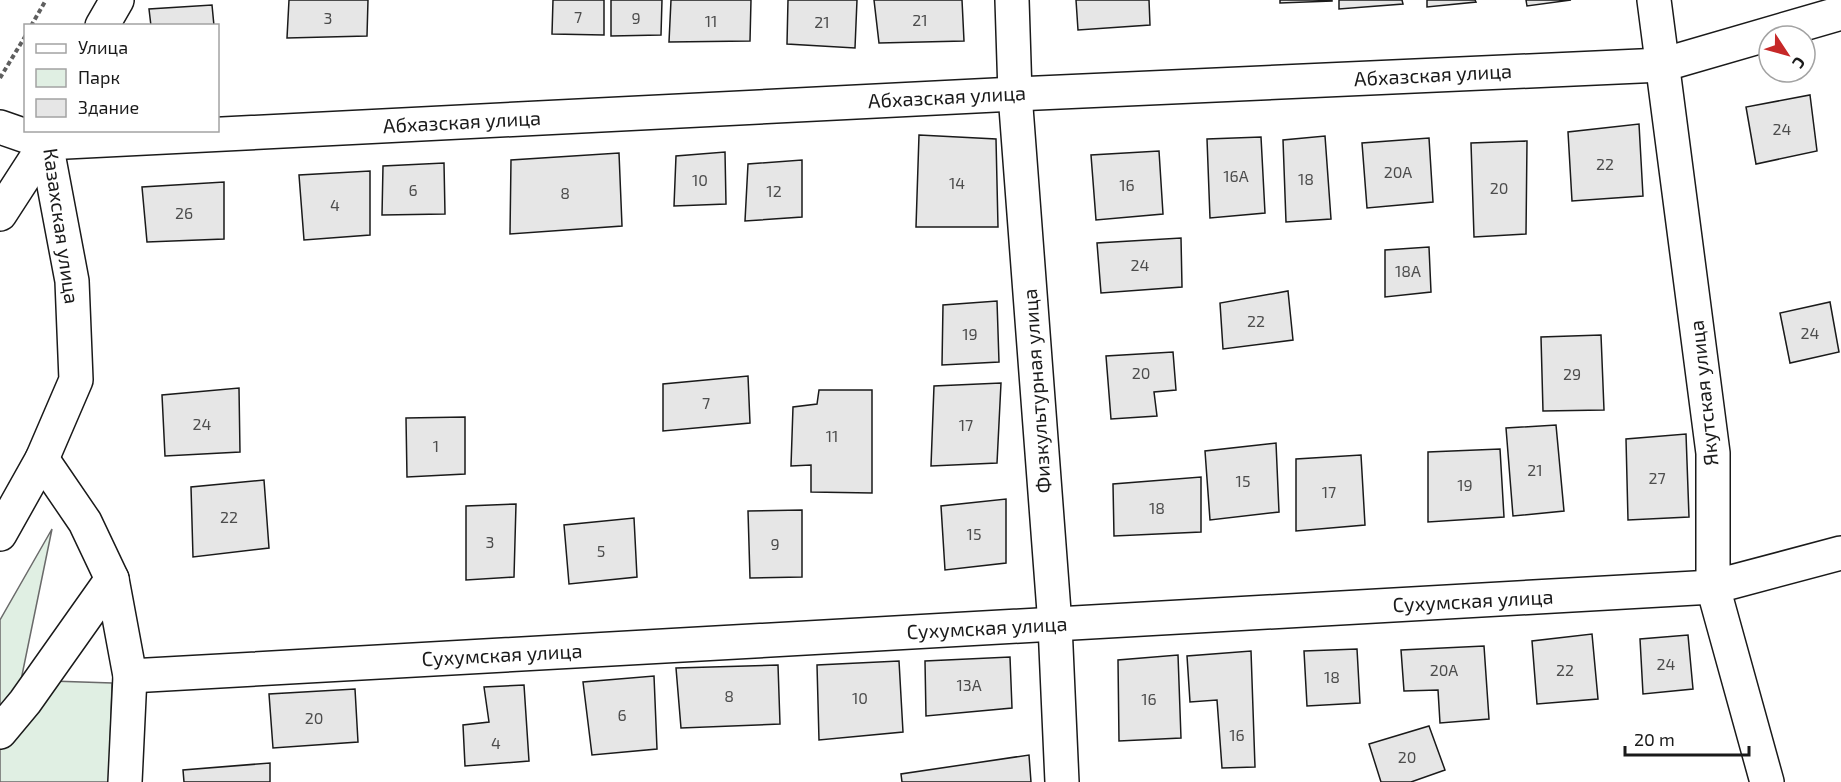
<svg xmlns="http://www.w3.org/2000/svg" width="1841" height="782" viewBox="0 0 1841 782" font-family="'Exo 2',sans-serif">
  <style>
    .green { fill: #e0efe3; stroke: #6a6a6a; stroke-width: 1.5 }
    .building { fill: #e6e6e6; stroke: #1a1a1a; stroke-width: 1.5 }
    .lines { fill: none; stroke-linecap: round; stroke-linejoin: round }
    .minor-casing { stroke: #1a1a1a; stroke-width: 36 }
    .major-casing { stroke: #1a1a1a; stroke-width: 36 }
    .path { stroke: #5f5f5f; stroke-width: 4; stroke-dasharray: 4.5 3; stroke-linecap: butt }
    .minor { stroke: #fff; stroke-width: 33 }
    .major { stroke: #fff; stroke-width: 33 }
    .labels { text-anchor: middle; stroke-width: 4.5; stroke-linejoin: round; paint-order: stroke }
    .number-label { font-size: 16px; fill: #4d4d4d }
    .street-label { font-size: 20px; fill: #1a1a1a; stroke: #fff }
  </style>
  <rect width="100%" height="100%" fill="#fff"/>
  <polygon class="green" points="52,529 21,680 112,683 109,782 0,782 0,620"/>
  <g class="building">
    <polygon points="289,0 368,0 367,36 287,38"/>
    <polygon points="553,0 604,0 604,35 552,34"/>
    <polygon points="611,0 662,0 661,35 611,36"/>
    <polygon points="671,0 751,0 750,41 669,42"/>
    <polygon points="788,0 857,0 855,48 787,44"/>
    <polygon points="874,0 962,0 964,41 879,43"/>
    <polygon points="1076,0 1149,0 1150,25 1078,30"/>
    <polygon points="1280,0 1332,0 1332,1 1280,3"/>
    <polygon points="1339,0 1402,0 1403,4 1339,9"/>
    <polygon points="1427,0 1475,0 1476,2 1427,7"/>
    <polygon points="1526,0 1571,0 1527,6"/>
    <polygon points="212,5 214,26 151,26 149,9"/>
    <polygon points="1810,95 1817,151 1756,164 1746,107"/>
    <polygon points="1639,124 1643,196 1572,201 1568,132"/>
    <polygon points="919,135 996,139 998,227 916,227"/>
    <polygon points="1325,136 1331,219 1286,222 1283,140"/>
    <polygon points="1261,137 1265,213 1210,218 1207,139"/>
    <polygon points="1429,138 1433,202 1367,208 1362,143"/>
    <polygon points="1527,141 1526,234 1474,237 1471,143"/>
    <polygon points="1159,151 1163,214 1096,220 1091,155"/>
    <polygon points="725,152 726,204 674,206 676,156"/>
    <polygon points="619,153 622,226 510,234 511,160"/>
    <polygon points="802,160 802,217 745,221 748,164"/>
    <polygon points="444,163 445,214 382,215 383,166"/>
    <polygon points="370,171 370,235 304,240 299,175"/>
    <polygon points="224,182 224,239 147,242 142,187"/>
    <polygon points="1181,238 1182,287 1101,293 1097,243"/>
    <polygon points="1429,247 1431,292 1385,297 1385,250"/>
    <polygon points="1288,291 1293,340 1223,349 1220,303"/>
    <polygon points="997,301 999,362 942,365 943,305"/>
    <polygon points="1830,302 1839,352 1790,363 1780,313"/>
    <polygon points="1601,335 1604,410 1543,411 1541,337"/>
    <polygon points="1173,352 1176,390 1154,392 1157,416 1111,419 1106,356"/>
    <polygon points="748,376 750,423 663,431 663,384"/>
    <polygon points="1001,383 997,463 931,466 934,386"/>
    <polygon points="239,388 240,452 165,456 162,395"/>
    <polygon points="819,390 872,390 872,493 811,492 811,465 791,466 793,407 817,404"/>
    <polygon points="465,417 465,474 407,477 406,418"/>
    <polygon points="1556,425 1564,511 1513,516 1506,428"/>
    <polygon points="1686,434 1689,517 1628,520 1626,439"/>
    <polygon points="1276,443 1279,512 1210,520 1205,451"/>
    <polygon points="1500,449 1504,517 1428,522 1428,452"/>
    <polygon points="1361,455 1365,525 1296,531 1296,459"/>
    <polygon points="1201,477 1201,532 1114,536 1113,484"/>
    <polygon points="264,480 269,548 193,557 191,487"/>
    <polygon points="1006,499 1006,563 945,570 941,506"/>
    <polygon points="516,504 514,577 466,580 466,506"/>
    <polygon points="802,510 802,577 750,578 748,511"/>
    <polygon points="634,518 637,577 569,584 564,525"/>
    <polygon points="1592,634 1598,699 1537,704 1532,641"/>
    <polygon points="1688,635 1693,689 1643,694 1640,639"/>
    <polygon points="1484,646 1489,719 1440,723 1438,690 1404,691 1401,650"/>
    <polygon points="1357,649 1360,703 1307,706 1304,651"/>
    <polygon points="1251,651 1255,767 1222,768 1217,700 1190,702 1187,656"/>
    <polygon points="1178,655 1181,738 1119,741 1118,660"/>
    <polygon points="1010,657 1012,708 926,716 925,661"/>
    <polygon points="899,661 903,732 819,740 817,665"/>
    <polygon points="778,665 780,724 681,728 676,668"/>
    <polygon points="654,676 657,749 592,755 583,682"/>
    <polygon points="524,685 529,761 465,766 463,725 489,722 484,687"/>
    <polygon points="355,689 358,742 273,748 269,694"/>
    <polygon points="1429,726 1445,770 1411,782 1381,782 1369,744"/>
    <polygon points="1029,755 1031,782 902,782 901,774"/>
    <polygon points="270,763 270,782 184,782 183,770"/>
  </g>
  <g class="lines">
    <g class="minor-casing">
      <g id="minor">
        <polyline points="1012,0 1015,94 1055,625 1062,782"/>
        <polyline points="1654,0 1713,453 1713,587 1767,782"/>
        <polyline points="0,127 46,143 1015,94 1662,65 1841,13"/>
        <polyline points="0,214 46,143"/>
        <polyline points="42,459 85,522 112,579 130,676 125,782"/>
        <polyline points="130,676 1713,587 1841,553"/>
        <polyline points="0,732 25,702 112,579"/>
      </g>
    </g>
    <g class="major-casing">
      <g id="major">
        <polyline points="102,26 117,0"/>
        <polyline points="0,534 42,459 76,380 72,281 46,143 52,130"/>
      </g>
    </g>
    <g class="path">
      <polyline points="31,26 46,0"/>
      <polyline points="0,78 26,35"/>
    </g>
    <use href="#minor" class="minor"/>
    <use href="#major" class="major"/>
  </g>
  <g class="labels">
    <g class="number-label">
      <text x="578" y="23">7</text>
      <text x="328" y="24">3</text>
      <text x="636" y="24">9</text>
      <text x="920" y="26">21</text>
      <text x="711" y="27">11</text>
      <text x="822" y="28">21</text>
      <text x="1782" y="135">24</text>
      <text x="1605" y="170">22</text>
      <text x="1398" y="178">20А</text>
      <text x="1236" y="182">16А</text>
      <text x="1306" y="185">18</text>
      <text x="700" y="186">10</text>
      <text x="957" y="189">14</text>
      <text x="1127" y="191">16</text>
      <text x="1499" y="194">20</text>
      <text x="413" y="196">6</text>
      <text x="774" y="197">12</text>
      <text x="565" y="199">8</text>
      <text x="335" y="211">4</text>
      <text x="184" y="219">26</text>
      <text x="1140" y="271">24</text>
      <text x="1408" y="277">18А</text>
      <text x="1256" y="327">22</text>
      <text x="1810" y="339">24</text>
      <text x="970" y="340">19</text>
      <text x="1141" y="379">20</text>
      <text x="1572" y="380">29</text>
      <text x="706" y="409">7</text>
      <text x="202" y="430">24</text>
      <text x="966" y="431">17</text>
      <text x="832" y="442">11</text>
      <text x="436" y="452">1</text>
      <text x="1535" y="476">21</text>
      <text x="1657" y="484">27</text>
      <text x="1243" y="487">15</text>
      <text x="1465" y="491">19</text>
      <text x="1329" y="498">17</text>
      <text x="1157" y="514">18</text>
      <text x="229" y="523">22</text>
      <text x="974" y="540">15</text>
      <text x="490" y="548">3</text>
      <text x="775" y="550">9</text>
      <text x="601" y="557">5</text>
      <text x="1666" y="670">24</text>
      <text x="1444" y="676">20А</text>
      <text x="1565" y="676">22</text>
      <text x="1332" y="683">18</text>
      <text x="969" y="691">13А</text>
      <text x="729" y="702">8</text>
      <text x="860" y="704">10</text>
      <text x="1149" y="705">16</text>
      <text x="622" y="721">6</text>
      <text x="314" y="724">20</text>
      <text x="1237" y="741">16</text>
      <text x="496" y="749">4</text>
      <text x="1407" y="763">20</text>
    </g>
    <g class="street-label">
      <text transform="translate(1433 75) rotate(-3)" y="7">Абхазская улица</text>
      <text transform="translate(947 97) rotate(-3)" y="7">Абхазская улица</text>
      <text transform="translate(462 122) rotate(-3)" y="7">Абхазская улица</text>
      <text transform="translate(61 226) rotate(82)" y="7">Казахская улица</text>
      <text transform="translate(1037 391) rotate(-94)" y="7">Физкультурная улица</text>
      <text transform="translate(1704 393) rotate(-96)" y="7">Якутская улица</text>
      <text transform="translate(1473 601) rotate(-3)" y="7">Сухумская улица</text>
      <text transform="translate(987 628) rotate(-3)" y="7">Сухумская улица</text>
      <text transform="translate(502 655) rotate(-3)" y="7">Сухумская улица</text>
    </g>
  </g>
  <rect x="24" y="24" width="195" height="108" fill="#ffffff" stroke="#a3a3a3" stroke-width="1.5"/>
  <rect x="36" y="44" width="30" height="9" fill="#ffffff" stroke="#a3a3a3" stroke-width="1.5"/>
  <text x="78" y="54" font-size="18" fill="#1a1a1a">Улица</text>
  <rect x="36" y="69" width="30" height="18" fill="#e0efe3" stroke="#a3a3a3" stroke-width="1.5"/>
  <text x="78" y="84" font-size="18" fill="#1a1a1a">Парк</text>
  <rect x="36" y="99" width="30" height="18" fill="#e6e6e6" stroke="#a3a3a3" stroke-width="1.5"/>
  <text x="78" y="114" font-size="18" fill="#1a1a1a">Здание</text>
  <g transform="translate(1787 54) rotate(126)"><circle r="28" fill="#ffffff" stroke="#a3a3a3" stroke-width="1.5"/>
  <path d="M0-4.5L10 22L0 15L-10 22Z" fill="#c62828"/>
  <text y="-9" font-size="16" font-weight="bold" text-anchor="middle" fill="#1a1a1a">С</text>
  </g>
  <path d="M1625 746v9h124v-9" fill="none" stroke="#1a1a1a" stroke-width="3"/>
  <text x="1634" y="746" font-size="18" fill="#1a1a1a" stroke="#ffffff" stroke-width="4.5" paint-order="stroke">20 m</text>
</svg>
